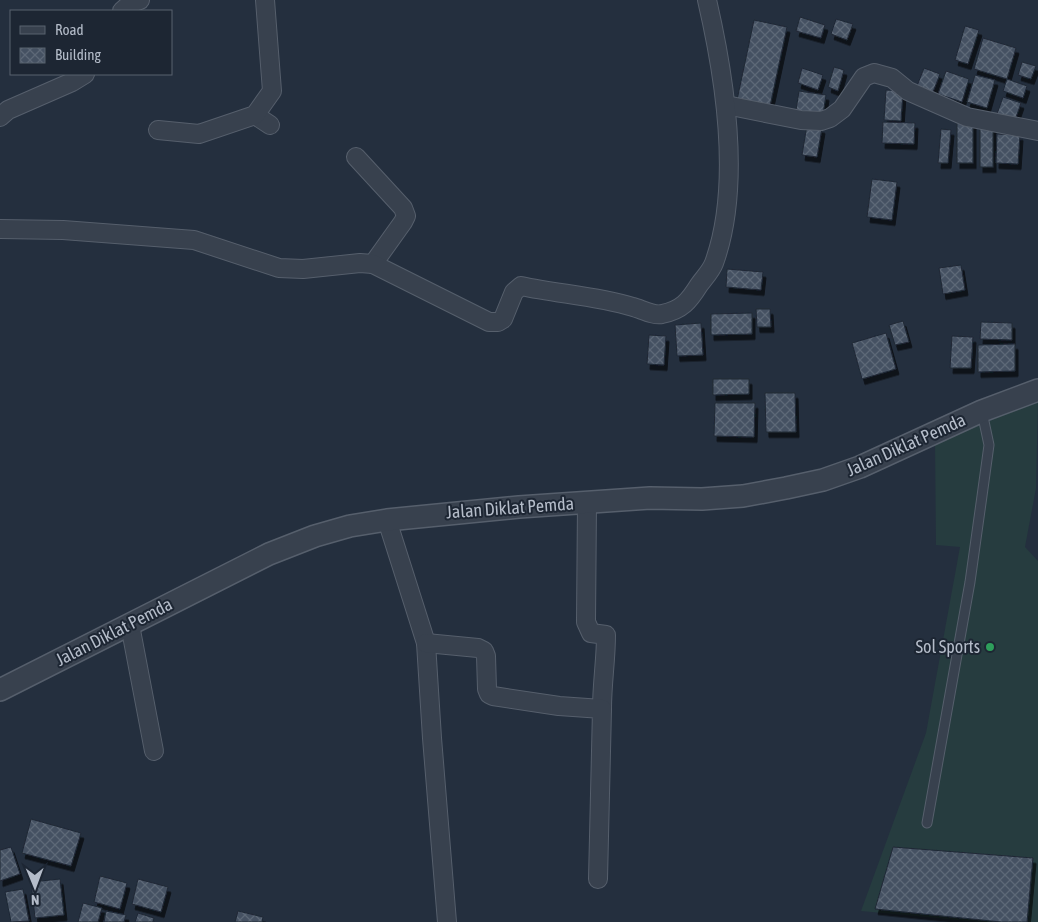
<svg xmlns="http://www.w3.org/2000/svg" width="1038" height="922" viewBox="0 0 1038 922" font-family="'Asap Condensed',sans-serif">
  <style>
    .pitch { fill: #263c3f }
    .building { fill: url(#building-cross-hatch); stroke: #1f2835; filter: url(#shadow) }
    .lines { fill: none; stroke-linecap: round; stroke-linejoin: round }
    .service-casing { stroke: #565f6c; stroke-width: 11 }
    .minor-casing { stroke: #565f6c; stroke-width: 20 }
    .tertiary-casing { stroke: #565f6c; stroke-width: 24 }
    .service { stroke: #38414e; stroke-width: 9 }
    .minor { stroke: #38414e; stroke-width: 18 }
    .tertiary { stroke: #38414e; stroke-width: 21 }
    .leisure-dot { fill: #2e9e5b; stroke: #1d2633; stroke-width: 2 }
    .labels { text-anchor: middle; stroke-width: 4; stroke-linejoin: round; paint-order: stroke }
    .street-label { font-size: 18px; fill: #b4bcc9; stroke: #1d2633 }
    .poi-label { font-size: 18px; fill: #b4bcc9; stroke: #1d2633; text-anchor: end }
  </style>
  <defs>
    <pattern id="building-cross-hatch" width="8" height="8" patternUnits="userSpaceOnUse" patternTransform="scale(1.25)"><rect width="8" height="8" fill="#455162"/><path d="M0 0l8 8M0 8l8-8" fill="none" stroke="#5d6877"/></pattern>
    <filter id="shadow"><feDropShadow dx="3" dy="5.5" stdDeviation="0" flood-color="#0009"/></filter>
  </defs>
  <rect width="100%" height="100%" fill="#242f3e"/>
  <polygon class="pitch" points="1038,400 1036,488 1025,547 1038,561 1038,922 979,922 861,911 926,733 960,547 936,545 935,440 977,426"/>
  <g class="building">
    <polygon points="800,17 825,25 821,38 796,31"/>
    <polygon points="836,19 853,24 847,40 831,34"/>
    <polygon points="754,20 787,27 770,106 737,100"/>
    <polygon points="965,26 979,30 968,64 955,60"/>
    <polygon points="983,38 1016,48 1007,79 974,69"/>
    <polygon points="1022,62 1036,66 1031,79 1018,75"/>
    <polygon points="834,67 844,70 838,91 828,87"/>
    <polygon points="802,68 823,75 818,90 798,83"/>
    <polygon points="924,68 940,74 931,97 915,91"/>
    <polygon points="946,71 969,79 962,102 938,94"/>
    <polygon points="975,75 995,80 987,108 967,102"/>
    <polygon points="1007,79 1027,86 1023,98 1003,91"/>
    <polygon points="886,90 903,91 901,121 884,120"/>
    <polygon points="799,91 826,95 823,114 796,110"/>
    <polygon points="1003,97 1021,103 1015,120 997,114"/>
    <polygon points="883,122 915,123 914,144 882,143"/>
    <rect x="957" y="123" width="16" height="40"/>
    <polygon points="807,125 822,128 817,157 802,155"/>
    <rect x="980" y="127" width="13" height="40"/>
    <polygon points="941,129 951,130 948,163 938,163"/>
    <polygon points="997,134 1020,135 1018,164 996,163"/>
    <polygon points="872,179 897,182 892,220 867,217"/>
    <polygon points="961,265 965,290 943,294 939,268"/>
    <polygon points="727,269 763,272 761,290 726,287"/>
    <polygon points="756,309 770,309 771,327 757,327"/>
    <polygon points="752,313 752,334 711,335 711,314"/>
    <polygon points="903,321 909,342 895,345 889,325"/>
    <polygon points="981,322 1012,323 1012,340 980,339"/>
    <polygon points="701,323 703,355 677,356 675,325"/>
    <polygon points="886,333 896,369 862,379 852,343"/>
    <polygon points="649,335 666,336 664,365 647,364"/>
    <polygon points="952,336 973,337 971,368 950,368"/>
    <polygon points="1015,344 1015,371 978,372 978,345"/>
    <polygon points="713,379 749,379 749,394 713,395"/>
    <polygon points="765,393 795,393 796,432 766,432"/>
    <polygon points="715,403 755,403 754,437 714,436"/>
    <polygon points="31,819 81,833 71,866 22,853"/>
    <polygon points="11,847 20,874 0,881 0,850"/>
    <polygon points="893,847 1033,858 1027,922 1001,922 875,909"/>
    <polygon points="100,876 127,883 120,909 94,902"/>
    <polygon points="60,879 64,915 35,918 31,882"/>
    <polygon points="138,879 168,887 161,912 132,904"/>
    <polygon points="23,889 29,921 11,922 5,892"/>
    <polygon points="83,903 102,908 98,922 78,922"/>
    <polygon points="106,911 126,915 124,922 104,922"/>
    <polygon points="238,911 263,917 262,922 235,922"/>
    <polygon points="138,913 154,918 153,922 135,922"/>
  </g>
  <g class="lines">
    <g class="service-casing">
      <polyline id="service" points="927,823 970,582 982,496 989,445 982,412"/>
    </g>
    <g class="minor-casing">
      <g id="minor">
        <polyline points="122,11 131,3 140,0"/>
        <polyline points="726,105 801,120 821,121 830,118 842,109 864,77 874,73 892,78 908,91 967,117 1038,131"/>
        <polyline points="255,115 270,125"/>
        <polyline points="0,117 8,110 72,82 85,74"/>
        <polyline points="158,130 199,134 255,115 272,91 265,0"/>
        <polyline points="356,157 403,208 406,216 403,222 373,264"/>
        <path d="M 0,229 L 63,230 L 194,240 L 279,268 L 303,269 L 360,263 L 373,264 L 489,322 L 498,322 L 503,319 L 514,292 L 521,286 C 558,294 597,296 633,307 C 641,309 654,316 662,314 C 682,310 689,301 699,285 C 704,278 711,271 714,263 C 742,186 725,78 707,0"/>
        <path d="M 587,503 L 586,622 L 591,633 L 606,635 C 606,660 602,683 602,709"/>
        <polyline points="387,520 426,643 432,738 447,922"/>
        <polyline points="130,625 154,751"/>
        <polyline points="426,643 478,648 484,651 486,656 487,689 489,694 493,696 559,706 602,709 598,879"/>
      </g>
    </g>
    <g class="tertiary-casing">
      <polyline id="tertiary" points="0,690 269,554 315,536 350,526 387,520 519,507 650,498 702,499 743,496 786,488 823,480 860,467 982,411 1038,390"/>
    </g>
    <use href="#service" class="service"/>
    <use href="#minor" class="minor"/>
    <use href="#tertiary" class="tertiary"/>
  </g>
  <circle class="leisure-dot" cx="990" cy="647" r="5"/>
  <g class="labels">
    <g class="street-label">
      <text transform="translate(906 445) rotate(-24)" y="6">Jalan Diklat Pemda</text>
      <text transform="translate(510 508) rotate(-4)" y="6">Jalan Diklat Pemda</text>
      <text transform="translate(114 632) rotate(-27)" y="6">Jalan Diklat Pemda</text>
    </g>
    <g class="poi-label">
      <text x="980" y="653">Sol Sports</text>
    </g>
  </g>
  <rect x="10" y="10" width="162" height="65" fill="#1d2633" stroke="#59626f"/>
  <rect x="20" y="26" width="25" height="8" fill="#38414e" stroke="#59626f"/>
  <text x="55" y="35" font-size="15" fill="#b4bcc9">Road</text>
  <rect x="20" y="48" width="25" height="15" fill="url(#building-cross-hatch)" stroke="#59626f"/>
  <text x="55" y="60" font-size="15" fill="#b4bcc9">Building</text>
  <g transform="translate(35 887) rotate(179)" stroke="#1d2633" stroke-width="4" paint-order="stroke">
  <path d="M0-4L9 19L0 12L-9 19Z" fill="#b4bcc9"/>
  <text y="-8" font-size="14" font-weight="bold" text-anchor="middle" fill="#b4bcc9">N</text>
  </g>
</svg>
